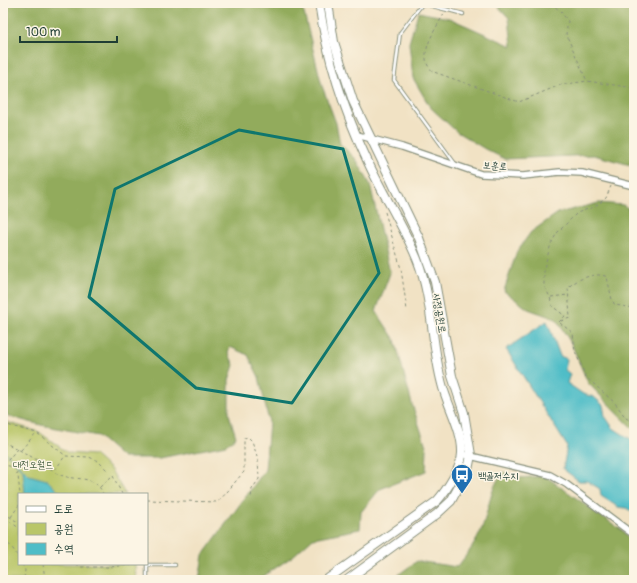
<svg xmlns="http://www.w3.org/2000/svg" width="637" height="583" viewBox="0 0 637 583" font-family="Pangolin,'Poor Story',sans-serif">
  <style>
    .green { fill: #b9c668; stroke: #6c824e }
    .forest { fill: #92ab5c; stroke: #587448 }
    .water { fill: #4fbdc7; stroke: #377d7e }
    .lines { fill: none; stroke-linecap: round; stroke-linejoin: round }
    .service-casing { stroke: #88907c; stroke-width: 4.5 }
    .minor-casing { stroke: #88907c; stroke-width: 8 }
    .secondary-casing { stroke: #88907c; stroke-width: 10 }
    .path { stroke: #88907c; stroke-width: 1; stroke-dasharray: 3 3; stroke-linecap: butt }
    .service { stroke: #fff; stroke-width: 2.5 }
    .minor { stroke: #fff; stroke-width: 5.5 }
    .secondary { stroke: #fff; stroke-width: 8 }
    .marked { fill: none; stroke: #0f766e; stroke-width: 3; stroke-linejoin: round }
    .labels { text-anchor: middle; stroke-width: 3; stroke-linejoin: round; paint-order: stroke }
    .street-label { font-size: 10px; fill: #1f3d34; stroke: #fcf5e5 }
    .park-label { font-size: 10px; fill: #465f41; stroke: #fcf5e5 }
    .poi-label { font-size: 10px; fill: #1f3d34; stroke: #fcf5e5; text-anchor: start }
  </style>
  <rect width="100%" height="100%" fill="#fcf5e5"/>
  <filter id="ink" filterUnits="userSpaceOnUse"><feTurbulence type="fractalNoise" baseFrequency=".025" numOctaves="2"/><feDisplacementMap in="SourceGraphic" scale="8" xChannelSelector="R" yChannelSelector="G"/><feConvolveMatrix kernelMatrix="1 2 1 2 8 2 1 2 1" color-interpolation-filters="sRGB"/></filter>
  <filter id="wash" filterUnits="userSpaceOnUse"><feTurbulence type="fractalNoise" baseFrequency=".012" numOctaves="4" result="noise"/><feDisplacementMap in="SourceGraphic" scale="16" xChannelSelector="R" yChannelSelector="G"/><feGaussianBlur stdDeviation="0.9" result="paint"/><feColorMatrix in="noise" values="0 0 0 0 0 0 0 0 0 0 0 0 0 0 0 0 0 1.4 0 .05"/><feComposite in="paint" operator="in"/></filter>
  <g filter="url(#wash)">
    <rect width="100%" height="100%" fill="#f1e2c4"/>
    <polygon class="green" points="3,421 39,432 68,453 94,455 111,470 125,494 19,494 19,564 135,564 136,580 3,580"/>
    <g class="forest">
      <polygon points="3,3 297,3 304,13 322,86 336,123 340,144 356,159 370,184 390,273 376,311 395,340 412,404 427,449 426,471 380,489 361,512 360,529 313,538 293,556 258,580 199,580 203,555 265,470 269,422 259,377 248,355 230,347 228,352 234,365 229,380 229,414 236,437 226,445 175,455 160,458 123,458 98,436 41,425 11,417 3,413"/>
      <polygon points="495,3 634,3 634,166 594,155 505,159 485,149 457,132 430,107 413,78 409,43 418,12 449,18 512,46 509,18"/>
      <polygon points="599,203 623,205 634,212 634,430 588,383 571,343 556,319 528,309 504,291 517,251 531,232 558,213"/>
      <path d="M 503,472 L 518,478 L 545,476 L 623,531 L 634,545 L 634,580 L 391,580 L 417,561 L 457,567 C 466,556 477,542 482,528 C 489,509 490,488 503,472 Z"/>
    </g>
    <g class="water">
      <polygon points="547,321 560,356 567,359 565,370 570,374 567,383 583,394 594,397 603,405 605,416 613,428 632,440 634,445 634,513 626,508 618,507 601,496 600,489 587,481 579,481 563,469 567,446 506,349"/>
      <polygon points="3,450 29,475 47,480 58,491 74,494 25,494 23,471"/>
    </g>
  </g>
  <g filter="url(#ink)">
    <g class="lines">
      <g class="service-casing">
        <g id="service">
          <path d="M 422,3 C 436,8 450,10 463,14"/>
          <polyline points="423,3 400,33 394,80 456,165"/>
          <polyline points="147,580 147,565 175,565"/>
        </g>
      </g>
      <g class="minor-casing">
        <g id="minor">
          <polyline points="357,135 402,147 481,174 523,176 560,172 582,173 634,186"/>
          <polyline points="462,454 550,475 566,484 634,535"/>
        </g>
      </g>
      <g class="secondary-casing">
        <g id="secondary">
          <path d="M 319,3 C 327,58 344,111 368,162 C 383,195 403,225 417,259 C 433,299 431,343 442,384 C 447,405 463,431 462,453 C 462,467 446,491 437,501 L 326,580"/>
          <polyline points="328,3 334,42 353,101 419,238 435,282 452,376 464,413 471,455 468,470 451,501 437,514 347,580"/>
        </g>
      </g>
      <g class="path">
        <polyline points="551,3 561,12 568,21 566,34 587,81"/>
        <path d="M 444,14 C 436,28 414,59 434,72 L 519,102 L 560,85 L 587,81 L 634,88"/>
        <polyline points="385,212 401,269 407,310"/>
        <polyline points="551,297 568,295"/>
        <path d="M 561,321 L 570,318 L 568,288 C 575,279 598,271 607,277 L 612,300 L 615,305 L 634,308"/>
        <polyline points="559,322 565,316 552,306 550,297 544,286 544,268 551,244 557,233 577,213 596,206 606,198 611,186"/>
        <polyline points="560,323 573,333 575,351 586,377 615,403 626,418 634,423"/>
        <polyline points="3,424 37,433 66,456 89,457 98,461 113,476 122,494"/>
        <path d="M 3,442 C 23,451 39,461 57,473 C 72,483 95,472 103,494"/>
        <polyline points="21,450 36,433"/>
        <polyline points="4,465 17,449"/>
        <polyline points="3,467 4,465 14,467 18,476 20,494"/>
        <polyline points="55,470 65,456"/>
        <polyline points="100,487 112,476"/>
        <path d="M 147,500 L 217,502 C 228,493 234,482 244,472 L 244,438 L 248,437 L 252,441 L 258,459 L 259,479 L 252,489 L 251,499"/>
        <polyline points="3,511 6,514"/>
        <polyline points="11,517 19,505"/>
        <polyline points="5,518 7,515 19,523"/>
        <polyline points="3,524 5,518 19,528"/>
        <polyline points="3,541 11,546 19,558"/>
        <polyline points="22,564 25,570 24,580"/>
        <polyline points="43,564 45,580"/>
        <polyline points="76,564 81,567 110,567 138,564"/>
      </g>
      <use href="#service" class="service"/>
      <use href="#minor" class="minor"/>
      <use href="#secondary" class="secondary"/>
    </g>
  </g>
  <path class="marked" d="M 239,130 L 343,149 L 379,273 L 292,403 L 196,388 L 89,297 L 115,189 Z"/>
  <defs>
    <g id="bus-pin" transform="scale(1.15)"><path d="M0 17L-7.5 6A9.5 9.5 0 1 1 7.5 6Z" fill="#1f6fb2" stroke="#fcf5e5"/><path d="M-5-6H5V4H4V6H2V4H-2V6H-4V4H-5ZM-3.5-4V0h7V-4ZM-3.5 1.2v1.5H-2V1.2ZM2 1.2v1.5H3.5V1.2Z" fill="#fff"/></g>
  </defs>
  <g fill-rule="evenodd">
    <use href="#bus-pin" x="462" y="475"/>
  </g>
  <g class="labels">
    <g class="street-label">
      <text transform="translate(495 165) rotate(5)" y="4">보훈로</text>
      <text transform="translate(440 313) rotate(81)" y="4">사정공원로</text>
    </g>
    <g class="park-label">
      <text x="33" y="468">대전오월드</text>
    </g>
    <g class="poi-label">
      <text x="478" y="479">백골저수지</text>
    </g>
  </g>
  <rect width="637" height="583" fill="none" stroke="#fcf5e5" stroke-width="16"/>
  <rect x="18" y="493" width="130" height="72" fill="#fcf5e5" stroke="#a4ab9e"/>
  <rect x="26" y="506" width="20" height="6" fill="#ffffff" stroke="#a4ab9e"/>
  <text x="54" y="513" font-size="12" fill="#1f3d34">도로</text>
  <rect x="26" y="523" width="20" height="12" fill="#b9c668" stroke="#a4ab9e"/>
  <text x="54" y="533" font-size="12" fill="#1f3d34">공원</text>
  <rect x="26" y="543" width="20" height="12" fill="#4fbdc7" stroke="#a4ab9e"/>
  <text x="54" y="553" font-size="12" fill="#1f3d34">수역</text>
  <path d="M20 36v6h97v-6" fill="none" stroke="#1f3d34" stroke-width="2"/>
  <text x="26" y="36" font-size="12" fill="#1f3d34" stroke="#fcf5e5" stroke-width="3" paint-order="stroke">100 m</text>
</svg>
